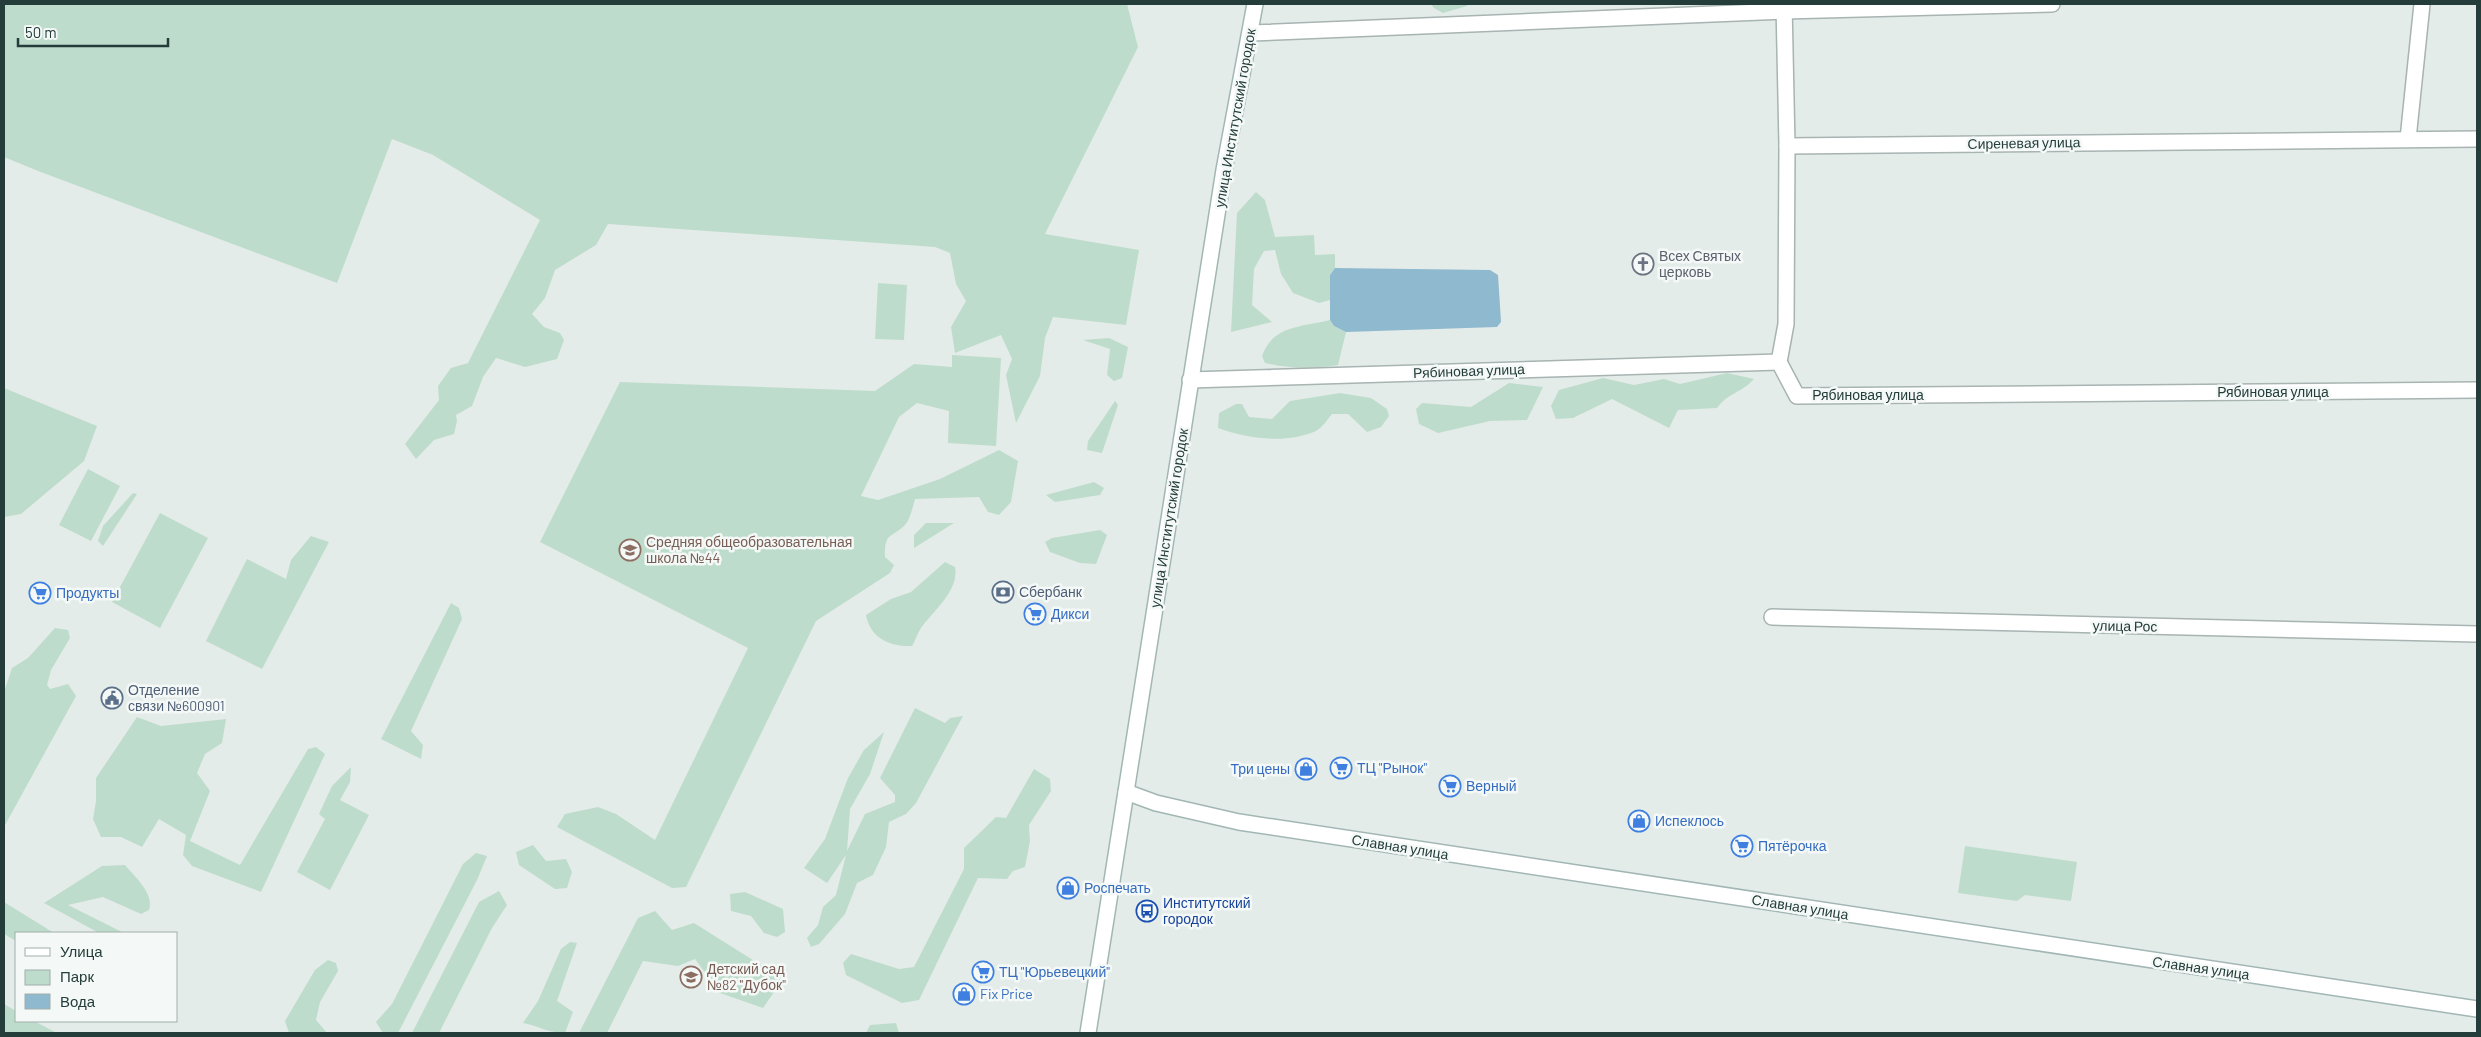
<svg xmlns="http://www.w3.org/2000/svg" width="2481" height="1037" viewBox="0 0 2481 1037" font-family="Barlow,sans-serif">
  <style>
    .green { fill: #bedccb }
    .water { fill: #8fb9ce }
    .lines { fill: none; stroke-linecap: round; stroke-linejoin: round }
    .street-casing { stroke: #a7b4b2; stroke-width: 18 }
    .secondary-casing { stroke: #a2b7b4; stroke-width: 18 }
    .street { stroke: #fff; stroke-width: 15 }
    .secondary { stroke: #fff; stroke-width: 15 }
    .labels { text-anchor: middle; stroke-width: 5; stroke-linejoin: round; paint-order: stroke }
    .street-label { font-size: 14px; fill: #243d3a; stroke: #f4f9f7 }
    .worship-label { font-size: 14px; fill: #5b616d; stroke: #f4f9f7; text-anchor: start }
    .education-label { font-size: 14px; fill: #785e54; stroke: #f4f9f7; text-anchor: start }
    .service-label { font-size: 14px; fill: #4e5e75; stroke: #f4f9f7; text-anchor: start }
    .shop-label { font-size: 14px; fill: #366cbe; stroke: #f4f9f7; text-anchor: start }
    .transit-label { font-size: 14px; fill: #164399; stroke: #f4f9f7; text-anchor: start }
  </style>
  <rect width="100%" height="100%" fill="#e4ecea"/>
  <g class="green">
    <polygon points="4,4 1127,4 1138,47 1045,234 1139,250 1126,325 1053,317 1045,338 1040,376 1016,423 1006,375 1012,359 1001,335 955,353 951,327 966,301 956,284 950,253 935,247 608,224 596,245 555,270 545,298 532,314 544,327 560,333 564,340 557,359 525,367 496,358 483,377 472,406 456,415 457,421 454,434 434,440 416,459 405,444 439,400 438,386 451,368 468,363 540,220 433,155 392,139 337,283 38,171 4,157"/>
    <polygon points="1431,4 1468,4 1467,6 1443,13 1434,8"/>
    <polygon points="1256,192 1265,200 1275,237 1314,235 1315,255 1335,254 1335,268 1330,275 1330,300 1319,303 1293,293 1281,274 1275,250 1264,251 1254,269 1252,305 1272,322 1231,332 1237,213"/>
    <polygon points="878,283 907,285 904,340 875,339"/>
    <path d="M 1330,320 L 1334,326 L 1346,332 L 1338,365 C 1312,369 1291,369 1265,363 L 1262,356 C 1273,325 1302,327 1330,320 Z"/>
    <polygon points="1109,338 1128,347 1122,378 1114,381 1107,375 1110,349 1083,340"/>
    <path d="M 952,355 L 1001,358 L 996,446 L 948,443 L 949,411 L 917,403 L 899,417 L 861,496 L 878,500 L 940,479 L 999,450 L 1018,461 L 1011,502 L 999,515 L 988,512 L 979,497 L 915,499 C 913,506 910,520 905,525 C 893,538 884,531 885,557 L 894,565 L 890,573 L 816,621 L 686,887 L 672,888 L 557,827 L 565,814 L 598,807 L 616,814 L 655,840 L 748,648 L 540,542 L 620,382 L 875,391 L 914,364 L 952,367 Z"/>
    <path d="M 1727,373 L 1754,379 C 1740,394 1729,392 1717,408 L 1678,410 L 1669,428 L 1612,399 L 1573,418 L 1556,419 L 1551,406 L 1559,390 L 1603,378 L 1634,385 L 1664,379 L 1680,384 Z"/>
    <polygon points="1509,383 1543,387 1527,420 1490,421 1438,433 1419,424 1416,409 1422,403 1471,407"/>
    <polygon points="4,388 97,426 84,461 21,514 4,517"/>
    <path d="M 1340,393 L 1371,398 L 1387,409 L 1389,416 L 1381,427 L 1367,432 L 1348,414 L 1332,414 C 1328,419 1322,428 1316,431 C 1286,444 1249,439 1218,428 L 1219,413 L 1236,404 L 1242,404 L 1249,417 L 1272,419 L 1290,401 Z"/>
    <polygon points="1115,401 1118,405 1102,453 1087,450 1088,441"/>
    <polygon points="88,469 120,486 91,541 59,525"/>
    <polygon points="1094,482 1104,488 1100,495 1055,502 1046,495"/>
    <polygon points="133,493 137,494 103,546 98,541 103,526"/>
    <polygon points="160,513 208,538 160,628 112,602"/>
    <polygon points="926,523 954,523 914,548 914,535"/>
    <polygon points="1100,530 1107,535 1096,564 1080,563 1050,552 1045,542 1052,538"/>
    <polygon points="311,536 329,542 262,669 206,641 247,559 286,579 291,560"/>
    <path d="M 945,562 L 955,567 C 960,590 932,612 921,628 C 917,634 915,641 912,646 C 890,647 870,638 866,615 L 891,599 L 911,592 Z"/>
    <polygon points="451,603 459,608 462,619 411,731 423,745 421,759 381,739"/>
    <polygon points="55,628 68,630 70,638 51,670 47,685 50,689 68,684 76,696 4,827 4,692 12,668 28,658"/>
    <polygon points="915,708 945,723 950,718 963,716 916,803 906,814 889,822 886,847 873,875 857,883 845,914 819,944 811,947 807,938 818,925 823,907 836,895 846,855 827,883 804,868 825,839 848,778 864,750 884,732 870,774 850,809 847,851 865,814 895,802 895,795 880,778"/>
    <polygon points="137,717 161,726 226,719 222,743 205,754 197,773 210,791 190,841 240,865 308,749 316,747 325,754 261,892 192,866 183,855 186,835 159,819 142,847 121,837 101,837 93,819 96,801 96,778"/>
    <polygon points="351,767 350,782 340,800 369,815 330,890 297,872 325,819 319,814 332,786"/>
    <polygon points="1034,769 1050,779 1051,791 1029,825 1030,841 1025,867 1013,871 1007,879 978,878 919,1000 902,1003 846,975 843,963 851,954 899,969 914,967 964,869 964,848 996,817 1006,818"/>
    <polygon points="533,845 546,861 566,859 572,872 567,888 555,889 519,865 516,852"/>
    <polygon points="1965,846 2077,862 2071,901 2025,895 2017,901 1958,893"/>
    <polygon points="476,853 487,856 477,880 398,1033 383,1033 376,1022 392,1004 463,864"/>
    <path d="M 125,865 C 134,876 155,894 149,910 L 141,914 L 103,897 L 68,905 L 124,933 L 99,933 L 44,903 L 102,866 Z"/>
    <polygon points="499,891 507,905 492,928 439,1033 412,1033 479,902"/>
    <polygon points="745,892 783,909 785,932 777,937 764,933 751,916 731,911 730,894"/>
    <polygon points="4,902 54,933 16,933 16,941 4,934"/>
    <polygon points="655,911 672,930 694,923 783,979 763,1008 720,993 695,959 678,966 643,961 607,1033 579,1033 638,918"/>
    <path d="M 570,942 L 577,943 L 557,1001 L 573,1012 L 565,1033 C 548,1033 539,1026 523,1023 L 538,1001 L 561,949 Z"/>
    <polygon points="328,960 336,963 338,971 320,1002 316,1020 327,1033 289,1033 285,1021 315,970"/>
    <polygon points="4,1004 16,1011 16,1021 34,1021 57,1033 4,1033"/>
    <polygon points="896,1023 899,1033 866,1033 870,1025"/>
  </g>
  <polygon class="water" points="1335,268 1490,270 1498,275 1501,322 1497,327 1346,332 1334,326 1330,320 1330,275"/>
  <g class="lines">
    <g class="street-casing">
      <g id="street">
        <polyline points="1251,33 1784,11 2052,4"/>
        <polyline points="2408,139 2422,4"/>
        <polyline points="1787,146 2477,139"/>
        <polyline points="1779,362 1797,396 2477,390"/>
        <polyline points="1779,362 1786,324 1787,146 1784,4"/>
        <polyline points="1190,380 1779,362"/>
        <polyline points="1772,617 2477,634"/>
      </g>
    </g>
    <g class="secondary-casing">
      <g id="secondary">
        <polyline points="1126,792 1156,803 1239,822 2477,1009"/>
        <polyline points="1088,1033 1224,170 1255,4"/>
      </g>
    </g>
    <use href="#street" class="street"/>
    <use href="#secondary" class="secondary"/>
  </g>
  <defs>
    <g id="church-ring" transform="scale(1.125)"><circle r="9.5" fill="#f4f9f7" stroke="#6b7280" stroke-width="1.5"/><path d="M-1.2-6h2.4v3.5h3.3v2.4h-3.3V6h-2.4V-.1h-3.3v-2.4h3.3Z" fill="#6b7280"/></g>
    <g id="school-ring" transform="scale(1.125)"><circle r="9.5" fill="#f4f9f7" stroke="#8d6e63" stroke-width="1.5"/><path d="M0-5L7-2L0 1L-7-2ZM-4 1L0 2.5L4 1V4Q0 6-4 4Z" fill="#8d6e63"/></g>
    <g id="bank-ring" transform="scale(1.125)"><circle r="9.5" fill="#f4f9f7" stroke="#5c6f8a" stroke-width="1.5"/><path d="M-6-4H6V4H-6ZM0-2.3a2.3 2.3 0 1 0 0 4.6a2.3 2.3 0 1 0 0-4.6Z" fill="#5c6f8a"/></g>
    <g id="supermarket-ring" transform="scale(1.125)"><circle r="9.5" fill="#f4f9f7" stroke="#3f7fe0" stroke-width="1.5"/><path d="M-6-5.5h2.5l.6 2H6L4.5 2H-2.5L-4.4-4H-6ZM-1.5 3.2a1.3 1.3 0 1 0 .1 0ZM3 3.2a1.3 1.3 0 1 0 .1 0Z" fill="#3f7fe0"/></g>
    <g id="civic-ring" transform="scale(1.125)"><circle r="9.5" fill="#f4f9f7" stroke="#5c6f8a" stroke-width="1.5"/><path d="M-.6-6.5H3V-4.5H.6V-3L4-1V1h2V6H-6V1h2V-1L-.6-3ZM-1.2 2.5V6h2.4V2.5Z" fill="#5c6f8a"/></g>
    <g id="shop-ring" transform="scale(1.125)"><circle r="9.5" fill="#f4f9f7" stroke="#3f7fe0" stroke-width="1.5"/><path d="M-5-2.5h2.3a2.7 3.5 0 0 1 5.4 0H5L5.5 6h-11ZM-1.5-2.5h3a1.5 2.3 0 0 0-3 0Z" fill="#3f7fe0"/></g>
    <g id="bus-ring" transform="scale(1.125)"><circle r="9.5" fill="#f4f9f7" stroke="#1a4fb4" stroke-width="1.5"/><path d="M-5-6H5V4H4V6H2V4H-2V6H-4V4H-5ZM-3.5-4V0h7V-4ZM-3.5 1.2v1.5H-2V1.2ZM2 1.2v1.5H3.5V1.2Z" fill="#1a4fb4"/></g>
  </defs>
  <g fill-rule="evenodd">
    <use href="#church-ring" x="1643" y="264"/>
    <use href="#school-ring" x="630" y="550"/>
    <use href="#bank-ring" x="1003" y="592"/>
    <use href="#supermarket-ring" x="40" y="593"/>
    <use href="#supermarket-ring" x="1035" y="614"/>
    <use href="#civic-ring" x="112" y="698"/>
    <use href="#supermarket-ring" x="1341" y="768"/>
    <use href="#shop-ring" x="1306" y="769"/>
    <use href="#supermarket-ring" x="1450" y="786"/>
    <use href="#shop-ring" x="1639" y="821"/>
    <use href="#supermarket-ring" x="1742" y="846"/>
    <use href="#shop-ring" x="1068" y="888"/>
    <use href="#bus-ring" x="1147" y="911"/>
    <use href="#supermarket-ring" x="983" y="972"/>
    <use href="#school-ring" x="691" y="977"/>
    <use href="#shop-ring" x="964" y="994"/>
  </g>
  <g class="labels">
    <g class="street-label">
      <text transform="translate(1235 118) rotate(-80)" y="5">улица Институтский городок</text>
      <text transform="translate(2024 143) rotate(-1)" y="5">Сиреневая улица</text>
      <text transform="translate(1469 371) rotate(-2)" y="5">Рябиновая улица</text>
      <text x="2273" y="397">Рябиновая улица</text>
      <text x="1868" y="400">Рябиновая улица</text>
      <text transform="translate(1169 518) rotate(-81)" y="5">улица Институтский городок</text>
      <text transform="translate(2125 626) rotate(1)" y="5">улица Рос</text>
      <text transform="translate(1400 847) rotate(9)" y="5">Славная улица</text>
      <text transform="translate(1800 907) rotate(9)" y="5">Славная улица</text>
      <text transform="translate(2201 968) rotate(8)" y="5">Славная улица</text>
    </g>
    <g class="worship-label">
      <text x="1659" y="261">Всех Святых<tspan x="1659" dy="16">церковь</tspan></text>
    </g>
    <g class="education-label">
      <text x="646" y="547">Средняя общеобразовательная<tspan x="646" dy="16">школа №44</tspan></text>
      <text x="707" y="974">Детский сад<tspan x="707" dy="16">№82 "Дубок"</tspan></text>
    </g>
    <g class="service-label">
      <text x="1019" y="597">Сбербанк</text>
      <text x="128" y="695">Отделение<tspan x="128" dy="16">связи №600901</tspan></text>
    </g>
    <g class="shop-label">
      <text x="56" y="598">Продукты</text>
      <text x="1051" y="619">Дикси</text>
      <text x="1357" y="773">ТЦ "Рынок"</text>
      <text x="1290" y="774" text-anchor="end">Три цены</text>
      <text x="1466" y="791">Верный</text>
      <text x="1655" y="826">Испеклось</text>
      <text x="1758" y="851">Пятёрочка</text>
      <text x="1084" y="893">Роспечать</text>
      <text x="999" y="977">ТЦ "Юрьевецкий"</text>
      <text x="980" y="999">Fix Price</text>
    </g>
    <g class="transit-label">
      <text x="1163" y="908">Институтский<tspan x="1163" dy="16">городок</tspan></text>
    </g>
  </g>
  <rect width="2481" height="1037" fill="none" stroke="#243d3a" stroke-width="10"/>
  <rect x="15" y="932" width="162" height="90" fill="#f4f9f7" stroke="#a1aeab"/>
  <rect x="25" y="948" width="25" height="8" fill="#ffffff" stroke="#a1aeab"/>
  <text x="60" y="957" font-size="15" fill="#243d3a">Улица</text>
  <rect x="25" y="970" width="25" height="15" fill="#bedccb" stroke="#a1aeab"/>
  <text x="60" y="982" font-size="15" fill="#243d3a">Парк</text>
  <rect x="25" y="994" width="25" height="15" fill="#8fb9ce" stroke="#a1aeab"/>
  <text x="60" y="1007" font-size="15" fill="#243d3a">Вода</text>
  <path d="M18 38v8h150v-8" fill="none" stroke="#243d3a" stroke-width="2.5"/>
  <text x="25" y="38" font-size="15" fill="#243d3a" stroke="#f4f9f7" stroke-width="4" paint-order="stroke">50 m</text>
</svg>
